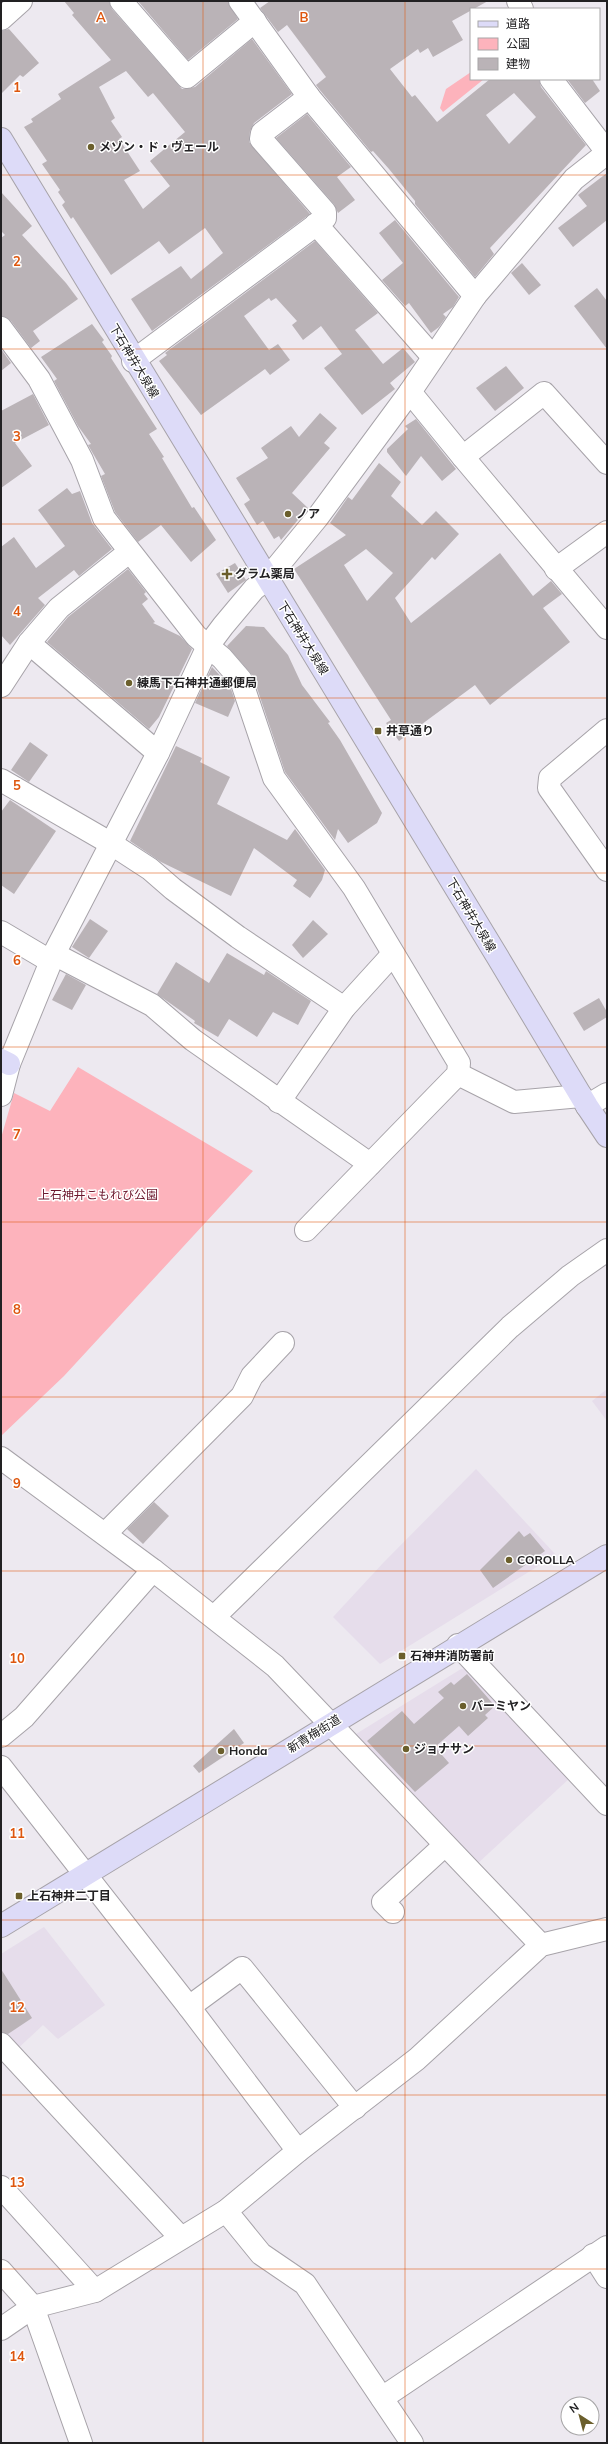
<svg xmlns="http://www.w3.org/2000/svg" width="608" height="2444" viewBox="0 0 608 2444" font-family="Mulish,'Noto Sans JP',sans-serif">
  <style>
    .built { fill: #e6ddeb }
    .green { fill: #fdb3bc }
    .building { fill: #bab3b7; fill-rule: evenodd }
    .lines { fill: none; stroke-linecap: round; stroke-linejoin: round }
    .street-casing { stroke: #a7a3a9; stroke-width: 24 }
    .secondary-casing { stroke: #a7a3a9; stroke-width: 24 }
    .street { stroke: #fff; stroke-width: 22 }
    .secondary { stroke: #dddbf8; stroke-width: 22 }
    .grid { fill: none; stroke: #de560d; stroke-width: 1; stroke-opacity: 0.55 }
    .poi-dot { fill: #6b5f2c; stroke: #fff; stroke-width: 1.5 }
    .labels { text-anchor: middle; stroke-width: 3; stroke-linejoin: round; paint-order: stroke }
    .poi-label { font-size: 12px; font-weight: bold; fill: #222123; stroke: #fff; text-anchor: start }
    .street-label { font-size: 12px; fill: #222123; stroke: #fff }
    .park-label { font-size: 12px; fill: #6d182e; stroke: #fff }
    .grid-label { font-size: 13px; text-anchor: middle; font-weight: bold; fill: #de560d; stroke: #fff; stroke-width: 3; stroke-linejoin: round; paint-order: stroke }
  </style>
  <rect width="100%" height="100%" fill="#ede9f0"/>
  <g class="built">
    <polygon points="607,1389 607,1421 592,1401"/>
    <polygon points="476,1469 556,1555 380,1664 333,1617 384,1562"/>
    <polygon points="461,1669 469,1670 571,1777 476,1865 356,1734"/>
    <polygon points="44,1927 105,2005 58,2039 43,2025 14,2052 1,2038 1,1954"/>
  </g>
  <g class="green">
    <polygon points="471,72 471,79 484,79 443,112 440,108 446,89"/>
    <polygon points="78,1067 253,1171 64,1376 1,1436 1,1138 14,1093 50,1111"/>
  </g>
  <g class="building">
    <path d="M 64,1 L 109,1 L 112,9 L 182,89 L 195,87 L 252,39 L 292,94 L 254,123 L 250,131 L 249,142 L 310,214 L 152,331 L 131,299 L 181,266 L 191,279 L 223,253 L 205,228 L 169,254 L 159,241 L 111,275 L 73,217 L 71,219 L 62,205 L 65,202 L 58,192 L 60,190 L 42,164 L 47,161 L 24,127 L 33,122 L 31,119 L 61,99 L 58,94 L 111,60 L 72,15 L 74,13 ZM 126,71 L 148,97 L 153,93 L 185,132 L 150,161 L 170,186 L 143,209 L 124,180 L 140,171 L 119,139 L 122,137 L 111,121 L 115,118 L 99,87 Z"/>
    <polygon points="138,1 228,1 238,19 188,60"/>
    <path d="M 270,1 L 488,1 L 452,21 L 463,40 L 433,57 L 428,48 L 420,53 L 418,49 L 390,69 L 412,97 L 415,95 L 437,122 L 490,79 L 539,79 L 541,87 L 586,145 L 490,248 L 494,254 L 475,277 L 415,204 L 415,201 L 389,169 L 373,151 L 371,152 L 319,89 L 316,85 L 326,77 L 287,25 L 278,32 L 260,8 ZM 514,93 L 536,117 L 509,144 L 486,115 Z"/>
    <polygon points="9,29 39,63 23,77 20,75 1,94 1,31"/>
    <polygon points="567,79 592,79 600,91 585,103"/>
    <polygon points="307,114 351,167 337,177 355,200 338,213 334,204 276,138"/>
    <polygon points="607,173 607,220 573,247 558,228 587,206 578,195"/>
    <polygon points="1,192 32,226 22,235 66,283 78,299 33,331 40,341 31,348 11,321 1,316 1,238 5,235 1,231"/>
    <polygon points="395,220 459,297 453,307 443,314 446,317 439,327 431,333 409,303 405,306 382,280 403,263 379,233"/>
    <polygon points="315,241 378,313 355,330 383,364 403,348 415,362 390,383 395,389 362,415 324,368 342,354 321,326 303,340 292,325 297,321 276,298 271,301 269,298 244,316 269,350 278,344 290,360 270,375 265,369 201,415 159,361 167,355 165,353"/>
    <polygon points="522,263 541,285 529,295 511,273"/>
    <polygon points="597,288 607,301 607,349 574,306"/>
    <polygon points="92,324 104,340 102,342 112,356 111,358 157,429 149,434 164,457 162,458 192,508 194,507 216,540 191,562 161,525 138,542 115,512 101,476 105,474 88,445 91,444 78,426 54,381 57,379 41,357"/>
    <polygon points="1,349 11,363 1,371"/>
    <polygon points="506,366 524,388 495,411 476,388"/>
    <polygon points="33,394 49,425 15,443 32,466 1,488 1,411"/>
    <polygon points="320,413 337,428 324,443 330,448 292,493 308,508 281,540 279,536 274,539 263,521 257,525 244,504 250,500 236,478 268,458 261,448 291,426 299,437"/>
    <polygon points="416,419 456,469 442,481 421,456 406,476 387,452 387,449 408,429 405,426"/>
    <path d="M 379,463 L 401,482 L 391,496 L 422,525 L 436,511 L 459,534 L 435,560 L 432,557 L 395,598 L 411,623 L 500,553 L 533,596 L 551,581 L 562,594 L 543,608 L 570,642 L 490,705 L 475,685 L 399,741 L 386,723 L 391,720 L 294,569 L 346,535 L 330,523 L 348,497 L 352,500 ZM 366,549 L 393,573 L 367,601 L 344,565 Z"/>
    <polygon points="67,488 72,494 80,491 92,523 112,549 79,576 74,570 38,598 45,605 10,645 1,635 1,547 14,537 36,568 65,546 38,510"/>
    <polygon points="235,563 246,580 228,593 216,574"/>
    <polygon points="128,569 146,592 144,594 148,599 142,604 155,622 153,623 180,636 192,649 159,717 149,729 47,642 68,617"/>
    <polygon points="246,626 264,627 288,655 302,685 330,722 328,723 340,740 382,813 377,823 348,843 338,829 335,840 285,772 253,676 227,646"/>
    <polygon points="212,667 230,686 235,701 228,717 195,703"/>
    <polygon points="30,742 48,755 29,782 11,770"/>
    <polygon points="176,746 202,758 200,762 230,777 217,804 287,840 295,829 325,870 322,880 310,898 293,886 297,880 254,848 231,896 161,862 130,841"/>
    <polygon points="10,800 56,831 14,894 1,885 1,812"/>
    <polygon points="90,919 108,931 89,958 72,947"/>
    <polygon points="313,920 328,934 303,958 292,945"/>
    <polygon points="227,953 264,975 266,971 311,1001 298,1025 273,1012 257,1037 229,1019 218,1037 194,1023 195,1021 157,994 176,962 209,983"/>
    <polygon points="66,974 86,985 72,1010 52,1000"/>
    <polygon points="599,998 607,1012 607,1017 584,1031 573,1013"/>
    <polygon points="154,1502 169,1516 143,1544 127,1529"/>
    <polygon points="519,1531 524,1537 530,1533 545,1551 493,1588 480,1570"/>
    <polygon points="467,1674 495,1706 485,1715 488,1718 468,1736 459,1726 435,1747 449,1763 415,1792 367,1741 402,1711 414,1724 444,1698 438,1692 451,1682 454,1685"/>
    <polygon points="234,1729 244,1743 199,1773 193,1766"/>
    <polygon points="1,1969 32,2018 8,2034 1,2032"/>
  </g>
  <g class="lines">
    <g class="street-casing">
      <g id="street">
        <polyline points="121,1 187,77 255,21"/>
        <polyline points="240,1 309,97 475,296"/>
        <polyline points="518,1 522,9"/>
        <polyline points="1,19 21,1"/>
        <polyline points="551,79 607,152"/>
        <polyline points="316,224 433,357"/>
        <polyline points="1,328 39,379 82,460 104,518 196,636 222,658 241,680 274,778 354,888 459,1063 458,1074 306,1230"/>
        <polyline points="133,361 325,218 325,212 261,139 262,133 309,97"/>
        <polyline points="410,392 463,457 607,628"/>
        <polyline points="463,457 544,393 607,463"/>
        <polyline points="556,569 607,532"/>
        <polyline points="29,643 158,753"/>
        <polyline points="1,686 29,643 59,608 129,552"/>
        <polyline points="607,730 550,778 549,788 607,870"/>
        <polyline points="1,780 110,843 150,869 173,889 238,937 344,1008"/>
        <polyline points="1,932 50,961"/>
        <polyline points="54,954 152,1005 193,1040 370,1164"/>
        <polyline points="458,1074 514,1102 581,1096"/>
        <polyline points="1,1095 9,1064 54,954 158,753 208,646 223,626 254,589 267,579 317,518 410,392 475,296 574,179 607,153"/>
        <polyline points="279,1102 344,1008 393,954"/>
        <polyline points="587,1106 607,1094"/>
        <polyline points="1,1458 153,1570 275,1666 541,1945"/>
        <polyline points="105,1534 242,1396 252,1376 283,1343"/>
        <polyline points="214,1617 510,1327 570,1276 607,1250"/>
        <polyline points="458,1645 607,1804"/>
        <polyline points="1,1736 24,1717 153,1570"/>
        <polyline points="1,1767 189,2007 298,2151"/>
        <polyline points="393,1912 383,1902 445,1845"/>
        <polyline points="189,2007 242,1968 355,2108"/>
        <polyline points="1,2044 181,2238"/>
        <polyline points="1,2187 95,2291"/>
        <polyline points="226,2211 261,2254 305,2284 412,2443"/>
        <polyline points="593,2255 607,2277"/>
        <polyline points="1,2271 33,2307 81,2443"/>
        <polyline points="1,2329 33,2307 95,2291 226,2211 298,2151 417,2059 541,1945 607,1929"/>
        <polyline points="382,2398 607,2247"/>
      </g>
    </g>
    <g class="secondary-casing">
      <g id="secondary">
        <path d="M 1,139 C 194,462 394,782 587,1106 L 607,1136"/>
        <polyline points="1,1060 9,1064"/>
        <polyline points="1,1926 607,1556"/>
      </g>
    </g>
    <use href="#street" class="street"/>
    <use href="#secondary" class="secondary"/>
  </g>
  <path class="grid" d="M 203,1 L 203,2443M 405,1 L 405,2443M 1,175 L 607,175M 1,349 L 607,349M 1,524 L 607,524M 1,698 L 607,698M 1,873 L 607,873M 1,1047 L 607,1047M 1,1222 L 607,1222M 1,1397 L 607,1397M 1,1571 L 607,1571M 1,1746 L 607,1746M 1,1920 L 607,1920M 1,2095 L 607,2095M 1,2269 L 607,2269"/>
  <g class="poi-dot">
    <circle cx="91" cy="147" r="4"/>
    <circle cx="288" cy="514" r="4"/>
    <path d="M225 568h4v4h4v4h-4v4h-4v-4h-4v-4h4z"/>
    <circle cx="129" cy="683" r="4"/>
    <rect x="374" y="727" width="8" height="8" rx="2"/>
    <circle cx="509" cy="1560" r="4"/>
    <rect x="398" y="1652" width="8" height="8" rx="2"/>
    <circle cx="463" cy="1706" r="4"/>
    <circle cx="406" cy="1749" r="4"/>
    <circle cx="221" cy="1751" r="4"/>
    <rect x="15" y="1892" width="8" height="8" rx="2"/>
  </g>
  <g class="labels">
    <g class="poi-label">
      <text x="99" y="151">メゾン・ド・ヴェール</text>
      <text x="296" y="518">ノア</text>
      <text x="235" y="578">グラム薬局</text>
      <text x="137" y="687">練馬下石神井通郵便局</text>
      <text x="386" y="735">井草通り</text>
      <text x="517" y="1564">COROLLA</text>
      <text x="410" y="1660">石神井消防署前</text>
      <text x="471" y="1710">バーミヤン</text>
      <text x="414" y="1753">ジョナサン</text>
      <text x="229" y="1755">Honda</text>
      <text x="27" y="1900">上石神井二丁目</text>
    </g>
    <g class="street-label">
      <text transform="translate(134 361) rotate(59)" y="4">下石神井大泉線</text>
      <text transform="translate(303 638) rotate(58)" y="4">下石神井大泉線</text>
      <text transform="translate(471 915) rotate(59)" y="4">下石神井大泉線</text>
      <text transform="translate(314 1734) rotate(-32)" y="4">新青梅街道</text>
    </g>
    <g class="park-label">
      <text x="98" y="1199">上石神井こもれび公園</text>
    </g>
  </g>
  <g class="grid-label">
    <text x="101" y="22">A</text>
    <text x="304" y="22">B</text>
    <text x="17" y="92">1</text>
    <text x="17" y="266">2</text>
    <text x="17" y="441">3</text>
    <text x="17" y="616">4</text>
    <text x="17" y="790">5</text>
    <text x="17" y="965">6</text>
    <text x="17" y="1139">7</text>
    <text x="17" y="1314">8</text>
    <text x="17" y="1488">9</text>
    <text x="17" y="1663">10</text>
    <text x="17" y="1838">11</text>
    <text x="17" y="2012">12</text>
    <text x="17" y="2187">13</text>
    <text x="17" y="2361">14</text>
  </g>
  <rect width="608" height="2444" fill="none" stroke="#222123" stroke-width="4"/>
  <rect x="470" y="8" width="130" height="72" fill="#ffffff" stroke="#a7a6a7"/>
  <rect x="478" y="21" width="20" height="6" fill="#dddbf8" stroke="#a7a6a7"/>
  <text x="506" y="28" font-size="12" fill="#222123">道路</text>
  <rect x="478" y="38" width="20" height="12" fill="#fdb3bc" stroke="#a7a6a7"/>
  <text x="506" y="48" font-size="12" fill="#222123">公園</text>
  <rect x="478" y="58" width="20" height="12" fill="#bab3b7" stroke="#a7a6a7"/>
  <text x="506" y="68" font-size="12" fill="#222123">建物</text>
  <g transform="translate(580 2416) rotate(324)"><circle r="19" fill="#ffffff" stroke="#a7a6a7"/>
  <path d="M0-3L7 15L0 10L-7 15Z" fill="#6b5f2c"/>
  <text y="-6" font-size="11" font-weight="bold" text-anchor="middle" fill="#222123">N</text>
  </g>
</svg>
